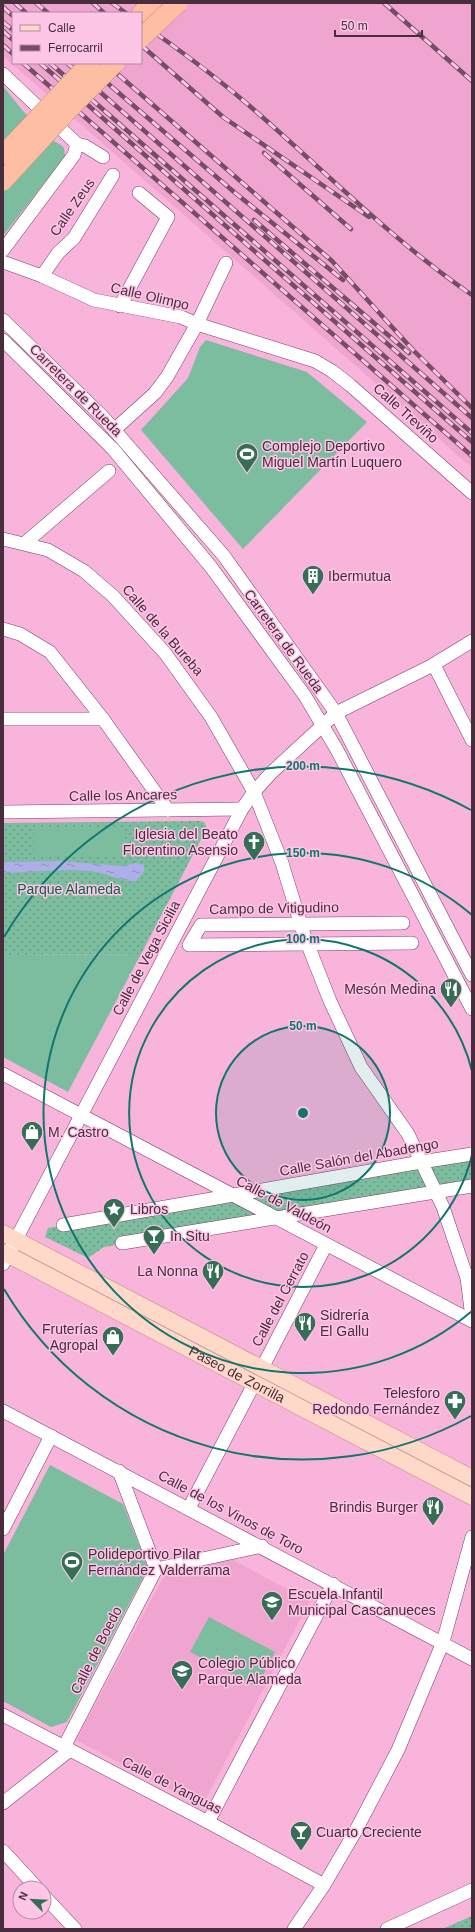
<svg xmlns="http://www.w3.org/2000/svg" width="475" height="1932" viewBox="0 0 475 1932" font-family="Helvetica,sans-serif">
  <style>
    .built { fill: #efa5d0; fill-rule: evenodd }
    .grass { fill: url(#grass-dots) }
    .garden { fill: #7dbd9f }
    .water { fill: url(#water-ripples) }
    .lines { fill: none; stroke-linecap: round; stroke-linejoin: round }
    .minor-casing { stroke: #793e63; stroke-width: 14 }
    .major-casing { stroke: #be8b80; stroke-width: 17 }
    .highway-casing { stroke: #be8b80; stroke-width: 20 }
    .minor { stroke: #fff; stroke-width: 13 }
    .major { stroke: #fed8c8; stroke-width: 16 }
    .highway { stroke: #febea4; stroke-width: 19 }
    .rail-casing { stroke: #744e64; stroke-width: 4.5 }
    .rail { stroke: #fec6e6; stroke-width: 3; stroke-dasharray: 9; stroke-linecap: butt }
    .highway-bridge-casing { stroke: #be8b80; stroke-width: 20; stroke-linecap: butt }
    .highway-bridge { stroke: #febea4; stroke-width: 19 }
    .ring { fill: none; stroke: #0f766e; stroke-width: 2 }
    .labels { text-anchor: middle; stroke-width: 3; stroke-linejoin: round; paint-order: stroke }
    .street-label { font-size: 14px; fill: #482d3d; stroke: #fec6e6 }
    .poi-label { font-size: 14px; fill: #482d3d; stroke: #fec6e6; text-anchor: start }
    .park-label { font-size: 14px; fill: #0c6245; stroke: #fec6e6 }
    .centre { fill: #0f766e; stroke: #fec6e6; stroke-width: 2 }
    .ring-label { font-size: 12px; text-anchor: middle; font-weight: bold; fill: #0f766e; stroke: #fec6e6; stroke-width: 3; stroke-linejoin: round; paint-order: stroke }
  </style>
  <defs>
    <pattern id="grass-dots" width="8" height="8" patternUnits="userSpaceOnUse"><rect width="8" height="8" fill="#7dbd9f"/><path d="M2 2h.1M6 6h.1" fill="none" stroke="#689a83" stroke-width="1.8" stroke-linecap="round"/></pattern>
    <pattern id="water-ripples" width="26" height="14" patternUnits="userSpaceOnUse"><rect width="26" height="14" fill="#aeafe9"/><path d="M2 4q2-2 4 0t4 0M15 11q2-2 4 0t4 0" fill="none" stroke="#908fbe"/></pattern>
  </defs>
  <rect width="100%" height="100%" fill="#f9b4dc"/>
  <g class="built">
    <path d="M 3,3 L 472,3 L 472,468 L 3,56 ZM 13,13 L 141,13 L 141,63 L 13,63 Z"/>
    <polygon points="231,1559 310,1601 202,1806 76,1740 164,1576"/>
  </g>
  <g class="grass">
    <polygon points="199,821 204,822 207,828 141,954 3,955 3,823"/>
    <polygon points="472,1154 472,1190 239,1224 104,1247 88,1258 45,1237 48,1228"/>
    <polygon points="472,1916 472,1929 442,1929"/>
  </g>
  <g class="garden">
    <polygon points="3,86 23,111 54,141 61,145 64,148 65,156 3,236"/>
    <polygon points="206,340 307,372 367,422 243,549 141,430 188,378 200,347"/>
    <polygon points="125,827 126,856 34,857 34,828"/>
    <polygon points="141,954 68,1092 3,1057 3,955"/>
    <polygon points="50,1465 123,1504 148,1568 67,1722 51,1727 3,1701 3,1555"/>
    <polygon points="209,1617 275,1652 257,1687 190,1652"/>
  </g>
  <path class="water" d="M 62,861 L 120,866 L 137,863 L 144,865 L 144,871 L 136,881 C 121,882 105,872 90,871 C 62,869 32,872 3,873 L 3,862 Z"/>
  <g class="lines">
    <g class="minor-casing">
      <g id="minor">
        <polyline points="3,74 77,144 85,146 103,157"/>
        <polyline points="3,250 74,155 77,144"/>
        <polyline points="3,262 42,276 94,300 181,317 197,324 315,361 332,371 350,385 472,493"/>
        <polyline points="42,276 58,253 74,238 113,175"/>
        <polyline points="120,306 168,217 139,193"/>
        <polyline points="3,320 103,417 224,556 336,713 472,975"/>
        <polyline points="3,340 113,449 211,567 305,696 337,750 472,1009"/>
        <polyline points="114,430 155,393 167,377 197,324 226,263"/>
        <polyline points="3,539 48,550 84,571 113,596 165,653 211,717 254,792 282,863 304,935 330,1001 361,1067 408,1134 443,1207 467,1278 472,1318"/>
        <polyline points="25,543 109,471"/>
        <polyline points="3,629 20,634 50,652 103,719 3,719"/>
        <polyline points="434,665 472,740"/>
        <polyline points="103,719 168,810"/>
        <polyline points="3,812 242,809"/>
        <polyline points="403,923 201,925 189,945 412,943"/>
        <polyline points="3,1074 472,1321"/>
        <polyline points="63,1225 421,1162 472,1154"/>
        <polyline points="122,1243 472,1186"/>
        <polyline points="3,1264 242,809 254,792 271,773 336,713 431,666 472,641"/>
        <polyline points="262,1368 326,1245"/>
        <polyline points="3,1411 472,1659"/>
        <polyline points="189,1508 254,1384"/>
        <polyline points="3,1529 51,1436"/>
        <polyline points="156,1569 262,1546"/>
        <polyline points="3,1715 208,1822 324,1885"/>
        <polyline points="64,1747 156,1569 119,1471"/>
        <polyline points="3,1803 70,1750"/>
        <polyline points="208,1822 333,1584"/>
        <polyline points="3,1851 37,1888"/>
        <polyline points="44,1896 75,1929"/>
        <polyline points="294,1929 324,1885 355,1832 398,1750 443,1642 472,1537"/>
        <polyline points="387,1929 472,1890"/>
      </g>
    </g>
    <g class="major-casing">
      <g id="major">
        <polyline points="3,1233 472,1478"/>
        <path id="s1" d="M 3,1252 L 472,1497"/>
      </g>
    </g>
    <g class="highway-casing">
      <polyline id="highway" points="141,14 152,3"/>
    </g>
    <use href="#minor" class="minor"/>
    <use href="#major" class="major"/>
    <use href="#highway" class="highway"/>
    <g class="rail-casing">
      <g id="rail">
        <polyline points="15,3 26,13"/>
        <polyline points="36,3 48,13"/>
        <polyline points="93,3 104,13"/>
        <polyline points="112,3 126,13"/>
        <polyline points="384,3 472,81"/>
        <polyline points="3,7 13,16"/>
        <polyline points="3,22 13,30"/>
        <path d="M 141,23 C 177,48 212,74 245,102 C 320,166 390,239 472,295"/>
        <polyline points="3,31 13,40"/>
        <polyline points="3,45 13,54"/>
        <polyline points="141,45 223,117 369,217"/>
        <polyline points="23,63 472,456"/>
        <polyline points="40,63 472,442"/>
        <polyline points="50,63 472,433"/>
        <polyline points="67,63 472,418"/>
        <polyline points="84,63 234,192 343,280"/>
        <polyline points="105,63 332,261 413,350 472,408"/>
        <polyline points="264,153 351,229"/>
        <polyline points="254,220 409,353"/>
      </g>
    </g>
    <use href="#rail" class="rail"/>
    <g class="highway-bridge-casing">
      <g id="highway-bridge">
        <polyline points="141,38 178,3"/>
        <polyline points="3,155 90,63"/>
        <polyline points="3,181 71,107 115,63"/>
      </g>
    </g>
    <use href="#highway-bridge" class="highway-bridge"/>
  </g>
  <circle cx="303" cy="1113" r="87" fill="#0f766e" fill-opacity=".12"/>
  <g class="ring">
    <circle cx="303" cy="1113" r="87"/>
    <path d="M472 1155A174 174 0 1 1 472 1071"/>
    <path d="M472 1311A260 260 0 1 1 472 915"/>
    <path d="M471 1416A347 347 0 0 1 4 1289M4 937A347 347 0 0 1 471 810"/>
  </g>
  <defs>
    <g id="stadium-pin" transform="scale(1.15)"><path d="M0 17L-7.5 6A9.5 9.5 0 1 1 7.5 6Z" fill="#356d55" stroke="#fec6e6"/><path d="M0-5a6.5 5 0 1 0 0 10a6.5 5 0 1 0 0-10ZM-3.5-1.8h7v3.6h-7Z" fill="#fff"/></g>
    <g id="building-pin" transform="scale(1.15)"><path d="M0 17L-7.5 6A9.5 9.5 0 1 1 7.5 6Z" fill="#356d55" stroke="#fec6e6"/><path d="M-4-6H4V6H1V3H-1V6H-4ZM-2.5-4.3h1.7v1.8h-1.7ZM.8-4.3h1.7v1.8H.8ZM-2.5-1h1.7V.8h-1.7ZM.8-1h1.7V.8H.8Z" fill="#fff"/></g>
    <g id="church-pin" transform="scale(1.15)"><path d="M0 17L-7.5 6A9.5 9.5 0 1 1 7.5 6Z" fill="#356d55" stroke="#fec6e6"/><path d="M-1.2-6h2.4v3.5h3.3v2.4h-3.3V6h-2.4V-.1h-3.3v-2.4h3.3Z" fill="#fff"/></g>
    <g id="restaurant-pin" transform="scale(1.15)"><path d="M0 17L-7.5 6A9.5 9.5 0 1 1 7.5 6Z" fill="#356d55" stroke="#fec6e6"/><path d="M-5-6h1v4h1v-4h1v4h1v-4h1v5L-1.5 .5V6h-2V.5L-5-1ZM5-6V6H3V1.5H1.5Q1.5-4 5-6Z" fill="#fff"/></g>
    <g id="shop-pin" transform="scale(1.15)"><path d="M0 17L-7.5 6A9.5 9.5 0 1 1 7.5 6Z" fill="#356d55" stroke="#fec6e6"/><path d="M-5-2.5h2.3a2.7 3.5 0 0 1 5.4 0H5L5.5 6h-11ZM-1.5-2.5h3a1.5 2.3 0 0 0-3 0Z" fill="#fff"/></g>
    <g id="sight-pin" transform="scale(1.15)"><path d="M0 17L-7.5 6A9.5 9.5 0 1 1 7.5 6Z" fill="#356d55" stroke="#fec6e6"/><path d="M0-6L1.8-2.2L6-1.7L2.9 1.2L3.7 5.4L0 3.3L-3.7 5.4L-2.9 1.2L-6-1.7L-1.8-2.2Z" fill="#fff"/></g>
    <g id="bar-pin" transform="scale(1.15)"><path d="M0 17L-7.5 6A9.5 9.5 0 1 1 7.5 6Z" fill="#356d55" stroke="#fec6e6"/><path d="M-6-5H6L.8 .8V4.5H3.5V6h-7V4.5H-.8V.8Z" fill="#fff"/></g>
    <g id="pharmacy-pin" transform="scale(1.15)"><path d="M0 17L-7.5 6A9.5 9.5 0 1 1 7.5 6Z" fill="#356d55" stroke="#fec6e6"/><path d="M-2-6h4v4h4v4h-4v4h-4v-4h-4v-4h4Z" fill="#fff"/></g>
    <g id="school-pin" transform="scale(1.15)"><path d="M0 17L-7.5 6A9.5 9.5 0 1 1 7.5 6Z" fill="#356d55" stroke="#fec6e6"/><path d="M0-5L7-2L0 1L-7-2ZM-4 1L0 2.5L4 1V4Q0 6-4 4Z" fill="#fff"/></g>
  </defs>
  <g fill-rule="evenodd">
    <use href="#stadium-pin" x="247" y="454"/>
    <use href="#building-pin" x="313" y="576"/>
    <use href="#church-pin" x="254" y="842"/>
    <use href="#restaurant-pin" x="451" y="989"/>
    <use href="#shop-pin" x="32" y="1132"/>
    <use href="#sight-pin" x="114" y="1209"/>
    <use href="#bar-pin" x="154" y="1236"/>
    <use href="#restaurant-pin" x="213" y="1271"/>
    <use href="#restaurant-pin" x="305" y="1323"/>
    <use href="#shop-pin" x="113" y="1337"/>
    <use href="#pharmacy-pin" x="455" y="1401"/>
    <use href="#restaurant-pin" x="433" y="1507"/>
    <use href="#stadium-pin" x="72" y="1562"/>
    <use href="#school-pin" x="272" y="1602"/>
    <use href="#school-pin" x="182" y="1671"/>
    <use href="#bar-pin" x="301" y="1832"/>
  </g>
  <g class="labels">
    <g class="street-label">
      <text transform="translate(72 207) rotate(-55)" y="5">Calle Zeus</text>
      <text transform="translate(150 296) rotate(13)" y="5">Calle Olimpo</text>
      <text transform="translate(76 390) rotate(45)" y="5">Carretera de Rueda</text>
      <text transform="translate(406 413) rotate(42)" y="5">Calle Treviño</text>
      <text transform="translate(163 630) rotate(49)" y="5">Calle de la Bureba</text>
      <text transform="translate(284 641) rotate(54)" y="5">Carretera de Rueda</text>
      <text transform="translate(123 795) rotate(-1)" y="5">Calle los Ancares</text>
      <text transform="translate(274 908) rotate(-1)" y="5">Campo de Vitigudino</text>
      <text transform="translate(146 958) rotate(-62)" y="5">Calle de Vega Sicilia</text>
      <text transform="translate(359 1157) rotate(-10)" y="5">Calle Salón del Abadengo</text>
      <text transform="translate(284 1204) rotate(28)" y="5">Calle de Valdeón</text>
      <text transform="translate(280 1299) rotate(-62)" y="5">Calle del Cerrato</text>
      <text dy="5" stroke="none"><textPath href="#s1" startOffset="264">Paseo de Zorrilla</textPath></text>
      <text transform="translate(231 1512) rotate(28)" y="5">Calle de los Vinos de Toro</text>
      <text transform="translate(96 1650) rotate(-63)" y="5">Calle de Boedo</text>
      <text transform="translate(172 1785) rotate(27)" y="5">Calle de Yanguas</text>
    </g>
    <g class="poi-label">
      <text x="262" y="451">Complejo Deportivo<tspan x="262" dy="16">Miguel Martín Luquero</tspan></text>
      <text x="328" y="581">Ibermutua</text>
      <text x="238" y="839" text-anchor="end">Iglesia del Beato<tspan x="238" dy="16">Florentino Asensio</tspan></text>
      <text x="436" y="994" text-anchor="end">Mesón Medina</text>
      <text x="48" y="1137">M. Castro</text>
      <text x="130" y="1214">Libros</text>
      <text x="170" y="1241">In Situ</text>
      <text x="198" y="1276" text-anchor="end">La Nonna</text>
      <text x="320" y="1320">Sidrería<tspan x="320" dy="16">El Gallu</tspan></text>
      <text x="98" y="1334" text-anchor="end">Fruterías<tspan x="98" dy="16">Agropal</tspan></text>
      <text x="440" y="1398" text-anchor="end">Telesforo<tspan x="440" dy="16">Redondo Fernández</tspan></text>
      <text x="418" y="1512" text-anchor="end">Brindis Burger</text>
      <text x="88" y="1559">Polideportivo Pilar<tspan x="88" dy="16">Fernández Valderrama</tspan></text>
      <text x="288" y="1599">Escuela Infantil<tspan x="288" dy="16">Municipal Cascanueces</tspan></text>
      <text x="198" y="1668">Colegio Público<tspan x="198" dy="16">Parque Alameda</tspan></text>
      <text x="316" y="1837">Cuarto Creciente</text>
    </g>
    <g class="park-label">
      <text x="69" y="894">Parque Alameda</text>
    </g>
  </g>
  <circle cx="303" cy="1113" r="6" class="centre"/>
  <g class="ring-label">
    <text x="303" y="770">200 m</text>
    <text x="303" y="857">150 m</text>
    <text x="303" y="943">100 m</text>
    <text x="303" y="1030">50 m</text>
  </g>
  <rect width="475" height="1932" fill="none" stroke="#482d3d" stroke-width="8"/>
  <rect x="12" y="12" width="130" height="52" fill="#fec6e6" stroke="#b589a2"/>
  <rect x="20" y="25" width="20" height="6" fill="#fed8c8" stroke="#b589a2"/>
  <text x="48" y="32" font-size="12" fill="#482d3d">Calle</text>
  <rect x="20" y="45" width="20" height="6" fill="#744e64" stroke="#b589a2"/>
  <text x="48" y="52" font-size="12" fill="#482d3d">Ferrocarril</text>
  <g transform="translate(32 1900) rotate(294)"><circle r="19" fill="#fec6e6" stroke="#b589a2"/>
  <path d="M0-3L7 15L0 10L-7 15Z" fill="#356d55"/>
  <text y="-6" font-size="11" font-weight="bold" text-anchor="middle" fill="#482d3d">N</text>
  </g>
  <path d="M335 30v6h87v-6" fill="none" stroke="#482d3d" stroke-width="2"/>
  <text x="341" y="30" font-size="12" fill="#482d3d" stroke="#fec6e6" stroke-width="3" paint-order="stroke">50 m</text>
</svg>
